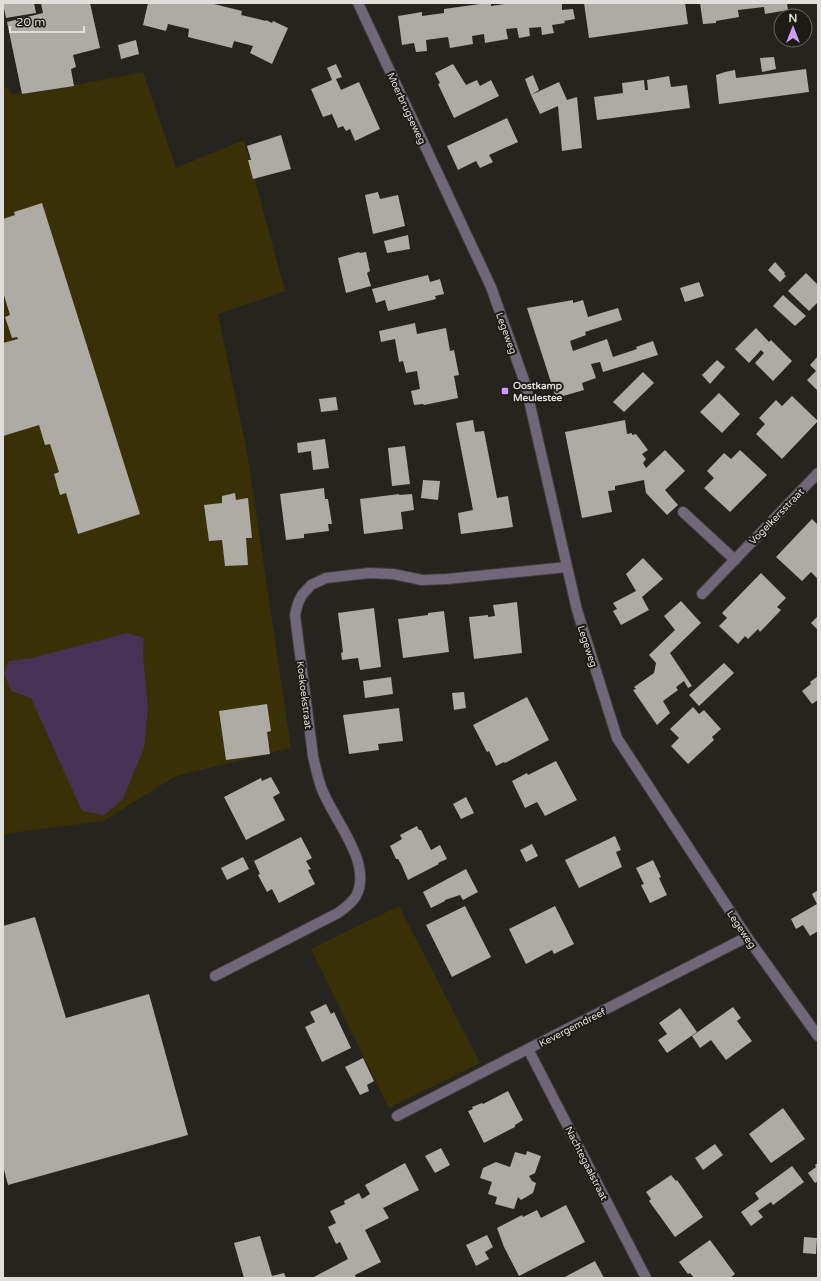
<svg xmlns="http://www.w3.org/2000/svg" width="821" height="1281" viewBox="0 0 821 1281" font-family="'Varela Round',sans-serif">
  <style>
    .green { fill: #393007 }
    .water { fill: #453254 }
    .building { fill: #adaba3 }
    .lines { fill: none; stroke-linecap: round; stroke-linejoin: round }
    .minor-casing { stroke: #403e38; stroke-width: 12 }
    .minor { stroke: #706778; stroke-width: 10 }
    .poi-dot { fill: #d39cfc; stroke: #1c1b15; stroke-width: 1.5 }
    .labels { text-anchor: middle; stroke-width: 4; stroke-linejoin: round; paint-order: stroke }
    .street-label { font-size: 10px; fill: #dfdeda; stroke: #1c1b15 }
    .poi-label { font-size: 10px; font-weight: bold; fill: #dfdeda; stroke: #1c1b15; text-anchor: start }
  </style>
  <rect width="100%" height="100%" fill="#26241e"/>
  <g class="green">
    <polygon points="143,72 176,168 244,140 285,291 218,314 247,452 291,748 176,776 103,821 3,834 3,85 13,94 34,93"/>
    <polygon points="399,906 480,1063 389,1108 311,949"/>
  </g>
  <polygon class="water" points="127,633 144,638 143,655 148,708 144,748 123,799 104,815 82,811 31,698 11,691 4,673 9,661 32,658"/>
  <g class="building">
    <polygon points="3,3 34,3 36,13 6,18"/>
    <polygon points="41,3 90,3 100,48 73,55 76,67 71,69 74,86 22,94 7,22 43,13"/>
    <polygon points="148,3 210,3 242,11 241,15 266,21 266,20 272,23 273,21 288,28 272,64 250,53 253,46 234,41 232,48 188,37 189,29 168,24 166,31 143,25"/>
    <polygon points="487,3 491,3 491,6 512,3 562,3 562,10 573,9 575,19 564,21 565,23 552,25 554,33 542,35 541,27 529,28 530,36 519,38 517,28 506,29 508,39 496,41 485,43 484,34 472,36 473,44 450,48 448,37 426,40 427,51 416,52 414,43 402,45 398,16 422,12 422,16 444,13 444,9"/>
    <polygon points="584,3 685,3 688,24 589,38"/>
    <polygon points="700,3 787,3 788,10 765,14 764,7 738,10 739,17 716,21 716,23 703,24"/>
    <polygon points="136,40 139,54 121,59 118,45"/>
    <polygon points="774,57 776,69 762,72 760,58"/>
    <polygon points="336,64 342,77 336,79 341,90 359,82 380,129 355,141 350,129 346,131 343,126 338,128 332,114 323,117 311,89 332,80 327,68"/>
    <polygon points="453,64 466,85 477,80 480,86 491,80 499,96 454,118 438,84 440,83 435,73"/>
    <polygon points="806,69 809,92 719,104 716,75 725,72 735,70 736,78"/>
    <polygon points="533,75 539,90 531,95 559,82 567,100 577,97 582,148 562,151 558,106 540,114 531,95 525,79"/>
    <polygon points="669,76 671,87 687,85 690,108 597,120 594,97 623,93 622,83 644,80 645,90 648,90 647,80"/>
    <polygon points="507,118 518,142 489,155 493,162 480,168 476,161 458,170 447,146"/>
    <polygon points="281,135 291,169 253,179 248,160 251,160 247,146"/>
    <polygon points="378,192 380,199 398,195 405,226 373,234 365,195"/>
    <polygon points="42,203 140,514 78,534 66,493 60,495 54,474 59,472 50,444 45,445 39,425 3,436 3,343 18,339 17,337 12,338 5,317 10,315 3,292 3,219 15,215 14,212"/>
    <polygon points="408,235 410,249 387,253 384,241"/>
    <polygon points="359,252 360,253 366,252 370,271 367,273 371,286 346,293 338,258"/>
    <polygon points="775,262 785,273 784,274 786,276 780,282 768,270"/>
    <polygon points="806,273 818,285 818,302 809,311 788,291"/>
    <polygon points="428,275 430,282 440,279 444,294 435,296 436,299 388,311 385,300 376,303 372,289"/>
    <polygon points="699,282 704,296 685,302 680,288"/>
    <polygon points="783,295 806,316 795,326 773,306"/>
    <polygon points="573,300 573,303 583,300 588,317 618,308 622,320 585,332 586,335 570,341 573,351 607,339 613,357 637,349 636,347 653,341 658,355 603,372 600,362 591,364 596,378 582,383 584,390 556,398 527,308"/>
    <polygon points="415,323 417,334 446,328 450,351 454,350 459,375 454,376 458,398 424,405 423,404 414,405 411,391 420,389 417,371 406,373 403,361 399,362 395,339 381,342 379,331"/>
    <polygon points="756,328 769,342 771,340 792,361 773,381 755,363 764,353 761,350 749,363 735,349"/>
    <polygon points="818,356 818,391 807,380 816,371 810,365"/>
    <polygon points="717,360 725,367 710,384 702,375"/>
    <polygon points="643,372 654,383 624,412 613,402"/>
    <polygon points="719,393 740,414 722,433 700,412"/>
    <polygon points="792,396 818,421 782,459 756,434 765,424 759,418 776,400 782,406"/>
    <polygon points="336,397 338,410 321,412 319,399"/>
    <polygon points="473,420 475,432 484,431 497,498 508,496 513,527 461,534 458,513 473,510 456,423"/>
    <polygon points="625,420 627,434 632,433 632,435 636,434 648,450 642,454 646,459 643,463 646,468 665,450 685,471 665,490 678,505 667,515 646,493 644,480 615,486 615,490 608,491 612,512 582,518 565,432"/>
    <polygon points="325,439 329,468 313,470 311,451 298,453 297,443"/>
    <polygon points="405,446 410,484 392,486 388,448"/>
    <polygon points="740,450 767,475 730,512 704,488 714,478 707,471 724,453 731,459"/>
    <polygon points="423,480 440,481 438,500 421,498"/>
    <polygon points="324,488 325,499 328,499 332,524 328,524 329,531 304,534 304,538 286,540 280,494"/>
    <polygon points="235,493 236,500 248,498 252,538 246,538 248,565 225,566 222,540 209,541 204,505 222,503 222,496"/>
    <polygon points="399,494 399,495 412,494 414,510 401,512 403,529 364,534 360,499"/>
    <polygon points="812,519 818,525 818,577 817,578 811,572 802,581 776,557"/>
    <polygon points="643,558 663,579 642,597 649,610 621,625 613,611 617,609 613,603 636,591 626,574"/>
    <polygon points="761,573 786,598 777,607 781,610 760,632 758,629 748,639 745,636 738,644 719,626 727,618 722,613"/>
    <polygon points="681,601 701,623 670,653 692,686 688,688 684,681 676,687 678,690 663,701 670,713 657,725 633,690 636,689 634,687 654,673 656,663 649,655 675,630 664,616"/>
    <polygon points="517,602 522,653 474,659 469,617 488,615 488,617 495,616 493,605"/>
    <polygon points="374,608 381,667 360,670 358,658 342,660 341,653 343,652 338,613"/>
    <polygon points="444,611 449,652 403,658 398,619 428,615 428,613"/>
    <polygon points="818,616 818,630 811,623"/>
    <polygon points="724,663 734,673 699,706 689,695"/>
    <polygon points="818,676 818,700 812,704 802,691 811,684 810,682"/>
    <polygon points="391,677 393,694 365,698 363,681"/>
    <polygon points="464,692 466,708 454,710 452,693"/>
    <polygon points="527,697 549,740 505,763 504,762 496,766 489,751 487,752 473,725"/>
    <polygon points="267,704 271,731 267,732 270,754 226,760 219,711"/>
    <polygon points="693,707 699,714 704,710 721,729 712,737 714,740 688,764 671,746 679,738 670,729"/>
    <polygon points="399,708 403,741 378,744 379,750 349,754 343,715"/>
    <polygon points="556,761 577,800 545,816 537,802 525,808 512,781 527,773 528,775"/>
    <polygon points="271,777 280,793 273,797 285,820 246,840 224,797 261,778 262,781"/>
    <polygon points="466,797 474,813 461,819 453,804"/>
    <polygon points="417,826 419,830 421,830 431,850 440,845 447,859 438,863 439,864 408,880 401,864 398,859 396,859 390,846 402,839 400,835"/>
    <polygon points="615,836 621,850 616,852 622,867 579,888 565,860"/>
    <polygon points="301,837 312,858 306,861 311,869 308,870 315,884 279,903 272,889 267,892 258,875 260,874 254,861"/>
    <polygon points="532,844 538,856 526,862 520,850"/>
    <polygon points="243,857 249,869 227,880 221,868"/>
    <polygon points="653,860 661,877 659,878 667,895 650,903 641,885 644,884 636,868"/>
    <polygon points="466,869 478,892 463,900 460,895 445,900 445,901 431,908 423,892"/>
    <polygon points="818,890 818,931 810,936 803,925 796,929 791,919 817,904 812,894"/>
    <polygon points="465,906 491,957 452,977 426,925"/>
    <polygon points="555,906 574,944 554,954 552,950 526,964 509,929"/>
    <polygon points="35,917 66,1018 149,994 188,1135 8,1185 3,1166 3,926"/>
    <polygon points="326,1004 331,1014 334,1012 351,1048 322,1062 305,1027 315,1022 310,1012"/>
    <polygon points="733,1007 741,1018 737,1021 752,1041 726,1060 711,1040 700,1048 692,1036"/>
    <polygon points="680,1008 697,1032 667,1053 658,1040 667,1034 659,1023"/>
    <polygon points="363,1058 374,1081 367,1085 369,1091 360,1095 345,1067"/>
    <polygon points="508,1091 523,1120 515,1125 515,1127 484,1143 468,1111 473,1109 472,1107 482,1103 483,1104"/>
    <polygon points="783,1108 805,1139 771,1163 749,1134"/>
    <polygon points="715,1144 723,1155 703,1170 695,1158"/>
    <polygon points="441,1148 450,1165 435,1173 425,1156"/>
    <polygon points="527,1151 541,1156 535,1173 529,1176 532,1181 536,1183 533,1193 521,1200 518,1197 514,1209 495,1204 497,1197 488,1194 492,1182 480,1178 483,1168 496,1162 510,1167 515,1152 526,1155"/>
    <polygon points="405,1163 419,1190 383,1208 389,1218 365,1230 381,1262 355,1275 356,1278 312,1278 348,1259 340,1242 336,1244 328,1227 336,1223 330,1211 345,1204 344,1201 359,1193 362,1199 370,1194 365,1185"/>
    <polygon points="818,1163 818,1181 815,1183 808,1173 816,1167 815,1165"/>
    <polygon points="792,1166 804,1182 773,1205 771,1202 758,1211 763,1217 751,1226 741,1212 759,1199 755,1193"/>
    <polygon points="671,1175 676,1181 677,1180 703,1217 675,1237 649,1201 651,1199 646,1192"/>
    <polygon points="566,1205 585,1242 519,1276 504,1247 497,1228 522,1215 523,1217 537,1210 541,1218"/>
    <polygon points="487,1235 493,1247 485,1252 489,1259 476,1266 466,1245"/>
    <polygon points="260,1236 272,1276 284,1273 286,1278 244,1278 234,1243"/>
    <polygon points="804,1237 817,1238 816,1254 803,1253"/>
    <polygon points="710,1240 735,1274 730,1278 694,1278 690,1273 688,1274 679,1262"/>
    <polygon points="595,1261 604,1278 563,1278"/>
  </g>
  <g class="lines">
    <g class="minor-casing">
      <g id="minor">
        <polyline points="358,3 491,287 525,383 577,610 617,738 747,937 818,1036"/>
        <polyline points="683,512 735,560"/>
        <polyline points="702,594 818,473"/>
        <path d="M 215,976 L 338,913 C 345,908 352,903 356,896 C 373,864 335,821 323,792 C 318,780 316,769 313,756 L 295,615 L 298,603 L 302,595 L 311,585 L 326,578 L 369,573 L 393,574 L 422,580 L 447,579 L 567,567"/>
        <polyline points="528,1049 646,1278"/>
        <polyline points="397,1116 747,937"/>
      </g>
    </g>
    <use href="#minor" class="minor"/>
  </g>
  <rect class="poi-dot" x="501" y="387" width="8" height="8" rx="2"/>
  <g class="labels">
    <g class="street-label">
      <text transform="translate(407 108) rotate(65)" y="4">Moerbrugseweg</text>
      <text transform="translate(507 333) rotate(70)" y="4">Legeweg</text>
      <text transform="translate(776 516) rotate(-46)" y="4">Vogelkersstraat</text>
      <text transform="translate(588 646) rotate(72)" y="4">Legeweg</text>
      <text transform="translate(305 695) rotate(83)" y="4">Koekoekstraat</text>
      <text transform="translate(742 929) rotate(56)" y="4">Legeweg</text>
      <text transform="translate(572 1027) rotate(-27)" y="4">Kevergemdreef</text>
      <text transform="translate(587 1163) rotate(63)" y="4">Nachtegaalstraat</text>
    </g>
    <g class="poi-label">
      <text x="513" y="389">Oostkamp<tspan x="513" dy="12">Meulestee</tspan></text>
    </g>
  </g>
  <rect width="821" height="1281" fill="none" stroke="#dfdeda" stroke-width="8"/>
  <g transform="translate(793 28)"><circle r="19" fill="#1c1b15" stroke="#6a6964"/>
  <path d="M0-3L7 15L0 10L-7 15Z" fill="#d39cfc"/>
  <text y="-6" font-size="11" font-weight="bold" text-anchor="middle" fill="#dfdeda">N</text>
  </g>
  <path d="M10 26v6h74v-6" fill="none" stroke="#dfdeda" stroke-width="2"/>
  <text x="16" y="26" font-size="12" fill="#dfdeda" stroke="#1c1b15" stroke-width="3" paint-order="stroke">20 m</text>
</svg>
